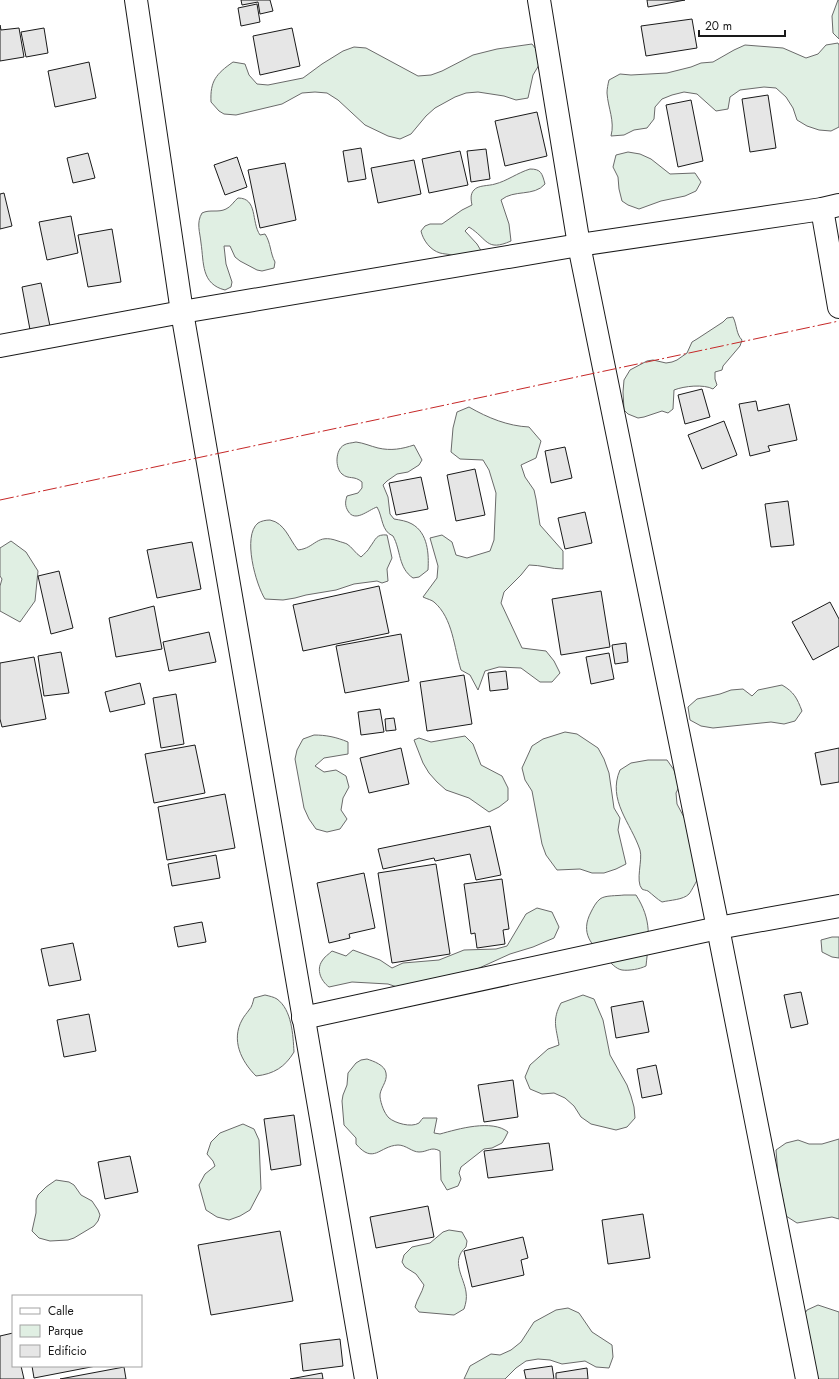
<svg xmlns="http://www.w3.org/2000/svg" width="839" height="1379" viewBox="0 0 839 1379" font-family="Jost,sans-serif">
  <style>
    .green { fill: #e0efe3; stroke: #6a6a6a }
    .building { fill: #e6e6e6; stroke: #1a1a1a }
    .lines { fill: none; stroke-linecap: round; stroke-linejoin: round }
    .minor-casing { stroke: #1a1a1a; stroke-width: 24 }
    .minor { stroke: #fff; stroke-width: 22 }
    .power { stroke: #c62828; stroke-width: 1; stroke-dasharray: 14 3 2 3; stroke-linecap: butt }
  </style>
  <rect width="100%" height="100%" fill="#fff"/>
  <g class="green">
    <polygon points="838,0 839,0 839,39 833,33 832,16"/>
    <path d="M 838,43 L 839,45 L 839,127 L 831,131 L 819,130 L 807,126 L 797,120 L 793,108 L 786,97 L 776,88 L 764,87 L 740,90 L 730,97 L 728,109 L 716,111 L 697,94 L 684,92 L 672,95 L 662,99 L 655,107 L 654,119 L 647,128 L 634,130 L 624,135 L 611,136 C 615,121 608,108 607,93 C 607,89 608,84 609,80 L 620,74 L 631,75 L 667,73 L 691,67 L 701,63 L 713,62 L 734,50 L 745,45 L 783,48 L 806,58 L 818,54 L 826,45 Z"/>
    <path d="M 532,44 L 539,53 L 539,65 L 533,75 L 528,98 L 516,100 L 504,96 L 478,92 L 466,93 L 455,97 L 435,108 L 426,116 L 411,134 L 400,139 L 388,136 L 365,125 L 338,100 L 327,93 L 315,92 L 302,93 L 282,104 L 236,115 L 224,114 L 219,111 L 211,102 C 210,81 216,74 233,62 L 245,64 L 249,75 L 257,84 L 268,85 L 303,78 L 322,64 L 343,51 L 354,47 L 366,48 L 418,76 L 431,75 L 442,71 L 473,55 L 497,49 Z"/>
    <polygon points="628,152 640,154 651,159 670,174 695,173 701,182 696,191 685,196 661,201 639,209 628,205 622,201 619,189 618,177 613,167 616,155"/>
    <path d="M 530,169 C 541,169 542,173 545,184 C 534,197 514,189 501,200 L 509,224 L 511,241 C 486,252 488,239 469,227 L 465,231 L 477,244 L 483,254 L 458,259 C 450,253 448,255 440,253 C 430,250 423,240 421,231 L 425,226 L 430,224 L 442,224 L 462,210 L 472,205 C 471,200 470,194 474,190 C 478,185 489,186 495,184 C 507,181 517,173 530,169 Z"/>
    <path d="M 238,198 C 258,198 251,222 260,235 L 265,234 C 271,243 270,253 275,262 L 274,268 L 262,271 L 257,270 L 240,261 L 235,257 L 230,246 L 224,246 L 226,264 L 232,282 L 231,287 L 225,290 C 201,284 204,263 201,243 C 200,232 196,223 202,213 C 210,209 218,213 226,209 C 231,207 234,201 238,198 Z"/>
    <path d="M 733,317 C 737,325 736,334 742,340 L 740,346 L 723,366 L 722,370 L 715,372 L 715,379 L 717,385 L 713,389 C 704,384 684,386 674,390 L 673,409 L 668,413 L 662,411 L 644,417 L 638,418 L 628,414 L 624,410 L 623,392 L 624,380 L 630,370 L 647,361 L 653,360 L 666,363 L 672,362 L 677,360 L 687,353 L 692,342 L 697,339 L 723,322 L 727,318 Z"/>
    <path d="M 469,407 C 488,418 508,426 529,427 L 541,441 L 536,458 L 521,465 L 525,477 L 534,490 L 536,499 L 540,525 L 563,551 L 563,569 C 551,569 541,565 529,565 L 521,575 L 504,592 L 501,603 L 522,648 L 546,651 L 554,661 L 560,673 L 552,682 L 540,682 L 521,668 L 499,667 L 485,671 L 478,690 L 470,675 L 461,670 C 454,648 453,618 434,602 C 432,600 427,599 423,597 L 437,578 L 438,566 L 430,538 L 442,535 L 452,542 L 456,555 L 467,558 L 490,551 L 494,540 L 496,493 L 489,470 L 483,460 L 460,459 L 451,452 L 453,428 L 457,412 Z"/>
    <path d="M 356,442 C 364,443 370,446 378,448 C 391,451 402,449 414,445 L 422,460 L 419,465 L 408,472 L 397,474 L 387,481 L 383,485 L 388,497 L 390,514 L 394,519 C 400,520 407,521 412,524 C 428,533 429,554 428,570 L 419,577 L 413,578 C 398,568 401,550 393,536 C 381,531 383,517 377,507 C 368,510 355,523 348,511 C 345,506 345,502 347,496 L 358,493 L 362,488 L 362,482 C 354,475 349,480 342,474 C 335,468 335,450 344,445 C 347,443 352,443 356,442 Z"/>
    <path d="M 270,520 C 285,523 289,539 298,550 C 316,548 316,533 338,541 C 341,542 345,543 347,544 C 352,547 355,553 361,557 C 364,554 368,551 370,547 C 376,539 376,534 387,535 L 392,558 L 387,569 L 388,581 L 382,583 L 377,581 L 354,584 L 336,590 L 306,595 L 295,598 L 283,600 L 265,599 C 256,585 242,536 258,523 C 261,521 266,520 270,520 Z"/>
    <polygon points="11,541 26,552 38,571 35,601 20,622 0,611 0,586 2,579 0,576 0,548"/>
    <path d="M 782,685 C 794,692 797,698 802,711 L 795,721 L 784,724 L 771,722 L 713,728 L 701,726 L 690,720 L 688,707 L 697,699 L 720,694 L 731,690 L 743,689 L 752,696 L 758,690 Z"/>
    <polygon points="565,732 577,734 598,748 604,759 609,773 614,808 620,818 618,830 626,864 616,869 604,873 592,873 580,869 557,870 546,855 542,844 532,791 525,780 522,768 532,746 543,739"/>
    <path d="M 314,735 C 326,735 336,737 348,742 L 348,754 L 324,758 L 315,766 L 324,772 L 336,770 L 346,776 L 349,787 L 343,798 L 341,810 L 347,819 L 340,829 L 327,832 L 316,829 L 309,819 L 304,808 L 295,759 L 297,750 L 303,739 Z"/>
    <polygon points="465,736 473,744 481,765 502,776 508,788 508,800 499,807 489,812 469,798 446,790 437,782 429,773 423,763 414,740 419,738 431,742"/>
    <path d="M 648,760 L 667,760 L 674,770 L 679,787 L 676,793 L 677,804 L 686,821 L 702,872 C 699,876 691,892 689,894 C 683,900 670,900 662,902 C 657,899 653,895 648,891 C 646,890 643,890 642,889 C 635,881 643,860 640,850 C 631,823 607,800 620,770 L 631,763 Z"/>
    <path d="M 624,895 L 636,895 C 652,920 649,938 646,966 C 640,969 629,971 622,970 C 616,969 611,963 607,959 C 591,945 580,933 591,912 C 593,908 596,902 600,899 C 605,895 617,896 624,895 Z"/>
    <path d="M 537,908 L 552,912 L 559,927 L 554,938 L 533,947 L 510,954 L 477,969 L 400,988 L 388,984 L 352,982 L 329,987 C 321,981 316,970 322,961 C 324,957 329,954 332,951 L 346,956 L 353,950 L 380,960 L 392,968 L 403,963 L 439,960 L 464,950 L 496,949 L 507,946 L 526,914 Z"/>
    <polygon points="832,937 839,937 839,958 832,957 822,952 821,940"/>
    <path d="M 265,995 C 269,996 274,997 277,999 C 292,1010 293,1035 294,1052 C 285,1067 274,1074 256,1076 C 241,1061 231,1040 242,1020 C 244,1016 247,1013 249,1010 C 252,1007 253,1002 254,998 Z"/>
    <path d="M 583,995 L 594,999 L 603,1020 L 610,1055 L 627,1085 L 631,1096 L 634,1107 L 635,1118 L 627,1127 L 616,1130 L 591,1124 L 581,1117 L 574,1106 L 565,1098 L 554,1093 L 542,1094 L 530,1089 L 525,1077 L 530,1065 L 548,1049 L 559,1045 C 556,1027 552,1020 561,1003 Z"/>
    <path d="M 367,1059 C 373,1061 385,1065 386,1073 C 388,1082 379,1089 380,1097 C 381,1104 384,1113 389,1118 C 395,1123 411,1128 419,1123 C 420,1122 421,1120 423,1118 L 437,1118 L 434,1133 L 440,1134 C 458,1129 492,1119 508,1132 L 505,1138 L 502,1143 L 492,1148 L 484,1149 L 461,1167 L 459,1173 L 461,1179 L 458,1186 L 447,1190 L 441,1180 L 440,1151 C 431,1146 428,1152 419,1152 C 412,1152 406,1145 398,1145 C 379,1146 374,1165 356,1144 L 356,1138 L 344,1125 L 342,1101 L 343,1095 L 347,1085 L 348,1073 L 356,1063 L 361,1060 Z"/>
    <polygon points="243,1124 254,1129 259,1140 261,1189 250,1210 240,1216 229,1220 217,1217 206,1210 199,1185 205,1174 215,1166 213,1161 207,1154 211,1142 220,1133"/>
    <polygon points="839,1139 839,1219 832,1217 797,1223 786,1216 778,1175 776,1150 786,1143 798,1140 809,1144 822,1144"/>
    <polygon points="56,1180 69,1182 74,1185 81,1195 92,1201 98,1210 100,1215 98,1221 94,1226 74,1238 68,1240 50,1241 39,1238 32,1231 36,1213 36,1200 38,1195 46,1187"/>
    <path d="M 449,1230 L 462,1232 L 467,1241 L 466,1247 C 450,1261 464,1277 466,1292 C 467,1298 466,1303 464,1309 L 454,1315 L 419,1312 L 415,1307 C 417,1299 422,1293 424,1285 L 416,1274 L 405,1267 L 402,1262 L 404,1255 L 412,1247 L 430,1243 L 443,1232 Z"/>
    <polygon points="818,1305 839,1312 839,1379 818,1379 813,1362 804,1315 807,1310"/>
    <polygon points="568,1308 579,1313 592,1332 612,1345 613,1357 609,1368 596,1367 585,1361 562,1364 550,1360 538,1359 526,1361 516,1368 505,1379 464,1379 470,1366 491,1354 500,1355 511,1350 521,1342 534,1322 556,1310"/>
  </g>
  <g class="building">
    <polygon points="241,0 270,0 273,11 260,14 258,2 242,5"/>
    <polygon points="647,0 685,0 648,7"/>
    <polygon points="257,4 260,22 241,26 238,8"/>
    <polygon points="692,19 697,48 646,56 641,26"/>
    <polygon points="0,25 1,30 19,28 24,57 0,61"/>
    <polygon points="44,28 48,53 26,57 21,32"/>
    <polygon points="292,28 300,66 260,75 253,36"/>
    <polygon points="89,62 96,98 55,107 48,71"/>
    <polygon points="768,95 776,148 750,152 742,99"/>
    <polygon points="691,100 703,161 678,167 666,105"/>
    <polygon points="537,112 547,156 505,166 495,121"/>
    <polygon points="361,148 366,179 348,182 343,151"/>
    <polygon points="486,149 490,179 471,182 467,151"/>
    <polygon points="460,151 468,185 429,193 422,159"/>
    <polygon points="88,153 95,178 73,183 67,158"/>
    <polygon points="237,157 247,187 225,195 214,165"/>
    <polygon points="414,160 421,194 378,203 371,168"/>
    <polygon points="285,163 296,220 260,228 248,170"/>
    <polygon points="4,193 12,226 0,229 0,194"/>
    <polygon points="71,216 78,253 47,260 39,222"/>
    <polygon points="112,229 121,282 88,287 78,235"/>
    <polygon points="41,283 51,331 31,335 22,287"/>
    <polygon points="702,389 710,417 685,424 678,395"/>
    <polygon points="756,401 758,411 789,404 797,440 768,446 770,451 750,456 739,404"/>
    <polygon points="724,421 737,455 702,469 688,435"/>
    <polygon points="565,447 572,478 551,483 545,451"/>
    <polygon points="475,469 485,515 456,521 447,475"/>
    <polygon points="421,477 428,509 396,515 389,483"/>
    <polygon points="788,501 794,545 771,547 765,504"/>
    <polygon points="585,512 592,543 565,549 558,518"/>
    <polygon points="192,542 201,589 157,598 147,550"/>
    <polygon points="59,571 73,628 51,634 38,576"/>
    <polygon points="379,586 389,633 303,651 293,605"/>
    <polygon points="601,591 610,647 561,655 552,599"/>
    <polygon points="830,602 839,619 839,646 813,660 792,622"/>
    <polygon points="154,606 162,649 116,657 109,618"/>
    <polygon points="209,632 216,662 169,671 163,642"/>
    <polygon points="401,634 409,681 345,693 336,646"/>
    <polygon points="626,643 628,662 615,664 612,645"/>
    <polygon points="61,652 69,693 44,696 38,656"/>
    <polygon points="609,653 614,679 591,684 586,657"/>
    <polygon points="34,657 46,719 2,727 0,719 0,663"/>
    <polygon points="506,671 508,689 490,691 488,673"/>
    <polygon points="464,675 472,724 427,731 420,682"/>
    <polygon points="140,683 145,704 110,712 105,692"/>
    <polygon points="176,694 184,744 161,748 153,698"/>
    <polygon points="380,709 384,732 361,735 358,712"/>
    <polygon points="394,718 396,730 386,731 385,719"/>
    <polygon points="195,745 205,793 154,803 145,754"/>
    <polygon points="401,748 409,784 369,793 360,758"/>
    <polygon points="839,748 839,782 821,785 815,753"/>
    <polygon points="225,794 235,848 167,860 158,807"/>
    <polygon points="490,826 501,875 476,880 470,854 435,861 434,858 383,869 378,849"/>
    <polygon points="216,855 220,878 172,886 168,864"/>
    <polygon points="436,864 450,954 392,963 378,873"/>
    <polygon points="364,873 375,928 349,934 350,938 329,943 317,883"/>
    <polygon points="502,879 509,929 503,930 505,944 477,948 475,933 471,934 464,884"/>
    <polygon points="202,922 206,942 178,947 174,927"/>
    <polygon points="73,943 81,980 49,986 41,949"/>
    <polygon points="801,992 808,1024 791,1028 784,995"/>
    <polygon points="643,1001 649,1032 616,1038 611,1007"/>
    <polygon points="89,1014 96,1051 64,1057 57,1020"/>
    <polygon points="656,1065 662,1094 642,1098 637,1069"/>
    <polygon points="513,1080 518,1117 484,1122 478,1085"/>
    <polygon points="294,1115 301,1165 271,1170 264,1119"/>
    <polygon points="549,1143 553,1170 488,1178 484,1151"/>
    <polygon points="130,1156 138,1192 105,1199 98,1162"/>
    <polygon points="428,1206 434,1237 376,1248 370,1217"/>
    <polygon points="643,1214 650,1258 608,1264 602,1220"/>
    <polygon points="280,1231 293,1301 211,1315 198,1245"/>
    <polygon points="523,1237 528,1258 521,1260 524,1275 472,1287 464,1251"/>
    <polygon points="13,1333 13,1366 21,1366 24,1379 0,1379 0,1336"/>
    <polygon points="340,1339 343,1366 303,1371 300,1344"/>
    <polygon points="32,1366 96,1366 34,1378"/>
    <polygon points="552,1366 554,1379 526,1379 524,1370"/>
    <polygon points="124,1367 126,1379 60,1379"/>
    <polygon points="587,1368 588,1379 556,1379 556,1373"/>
    <polygon points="322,1373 323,1379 290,1379"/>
  </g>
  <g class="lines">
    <g class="minor-casing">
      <g id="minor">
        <polyline points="136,0 182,312 366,1379"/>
        <polyline points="539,0 579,245 718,928 807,1379"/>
        <polyline points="822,209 839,307"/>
        <polyline points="0,346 182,312 579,245 822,209 839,205"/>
        <polyline points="303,1018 718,928 839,906"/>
      </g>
    </g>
    <use href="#minor" class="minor"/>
    <polyline class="power" points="0,500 839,321"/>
  </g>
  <rect x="12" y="1295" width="130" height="72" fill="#ffffff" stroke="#a3a3a3"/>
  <rect x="20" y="1308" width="20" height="6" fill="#ffffff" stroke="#a3a3a3"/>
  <text x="48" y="1315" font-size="12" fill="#1a1a1a">Calle</text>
  <rect x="20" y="1325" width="20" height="12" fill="#e0efe3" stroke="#a3a3a3"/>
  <text x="48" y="1335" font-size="12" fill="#1a1a1a">Parque</text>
  <rect x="20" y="1345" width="20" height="12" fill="#e6e6e6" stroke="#a3a3a3"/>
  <text x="48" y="1355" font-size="12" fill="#1a1a1a">Edificio</text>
  <path d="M699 30v6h86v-6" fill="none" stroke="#1a1a1a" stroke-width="2"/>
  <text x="705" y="30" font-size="12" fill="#1a1a1a" stroke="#ffffff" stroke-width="3" paint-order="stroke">20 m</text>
</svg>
